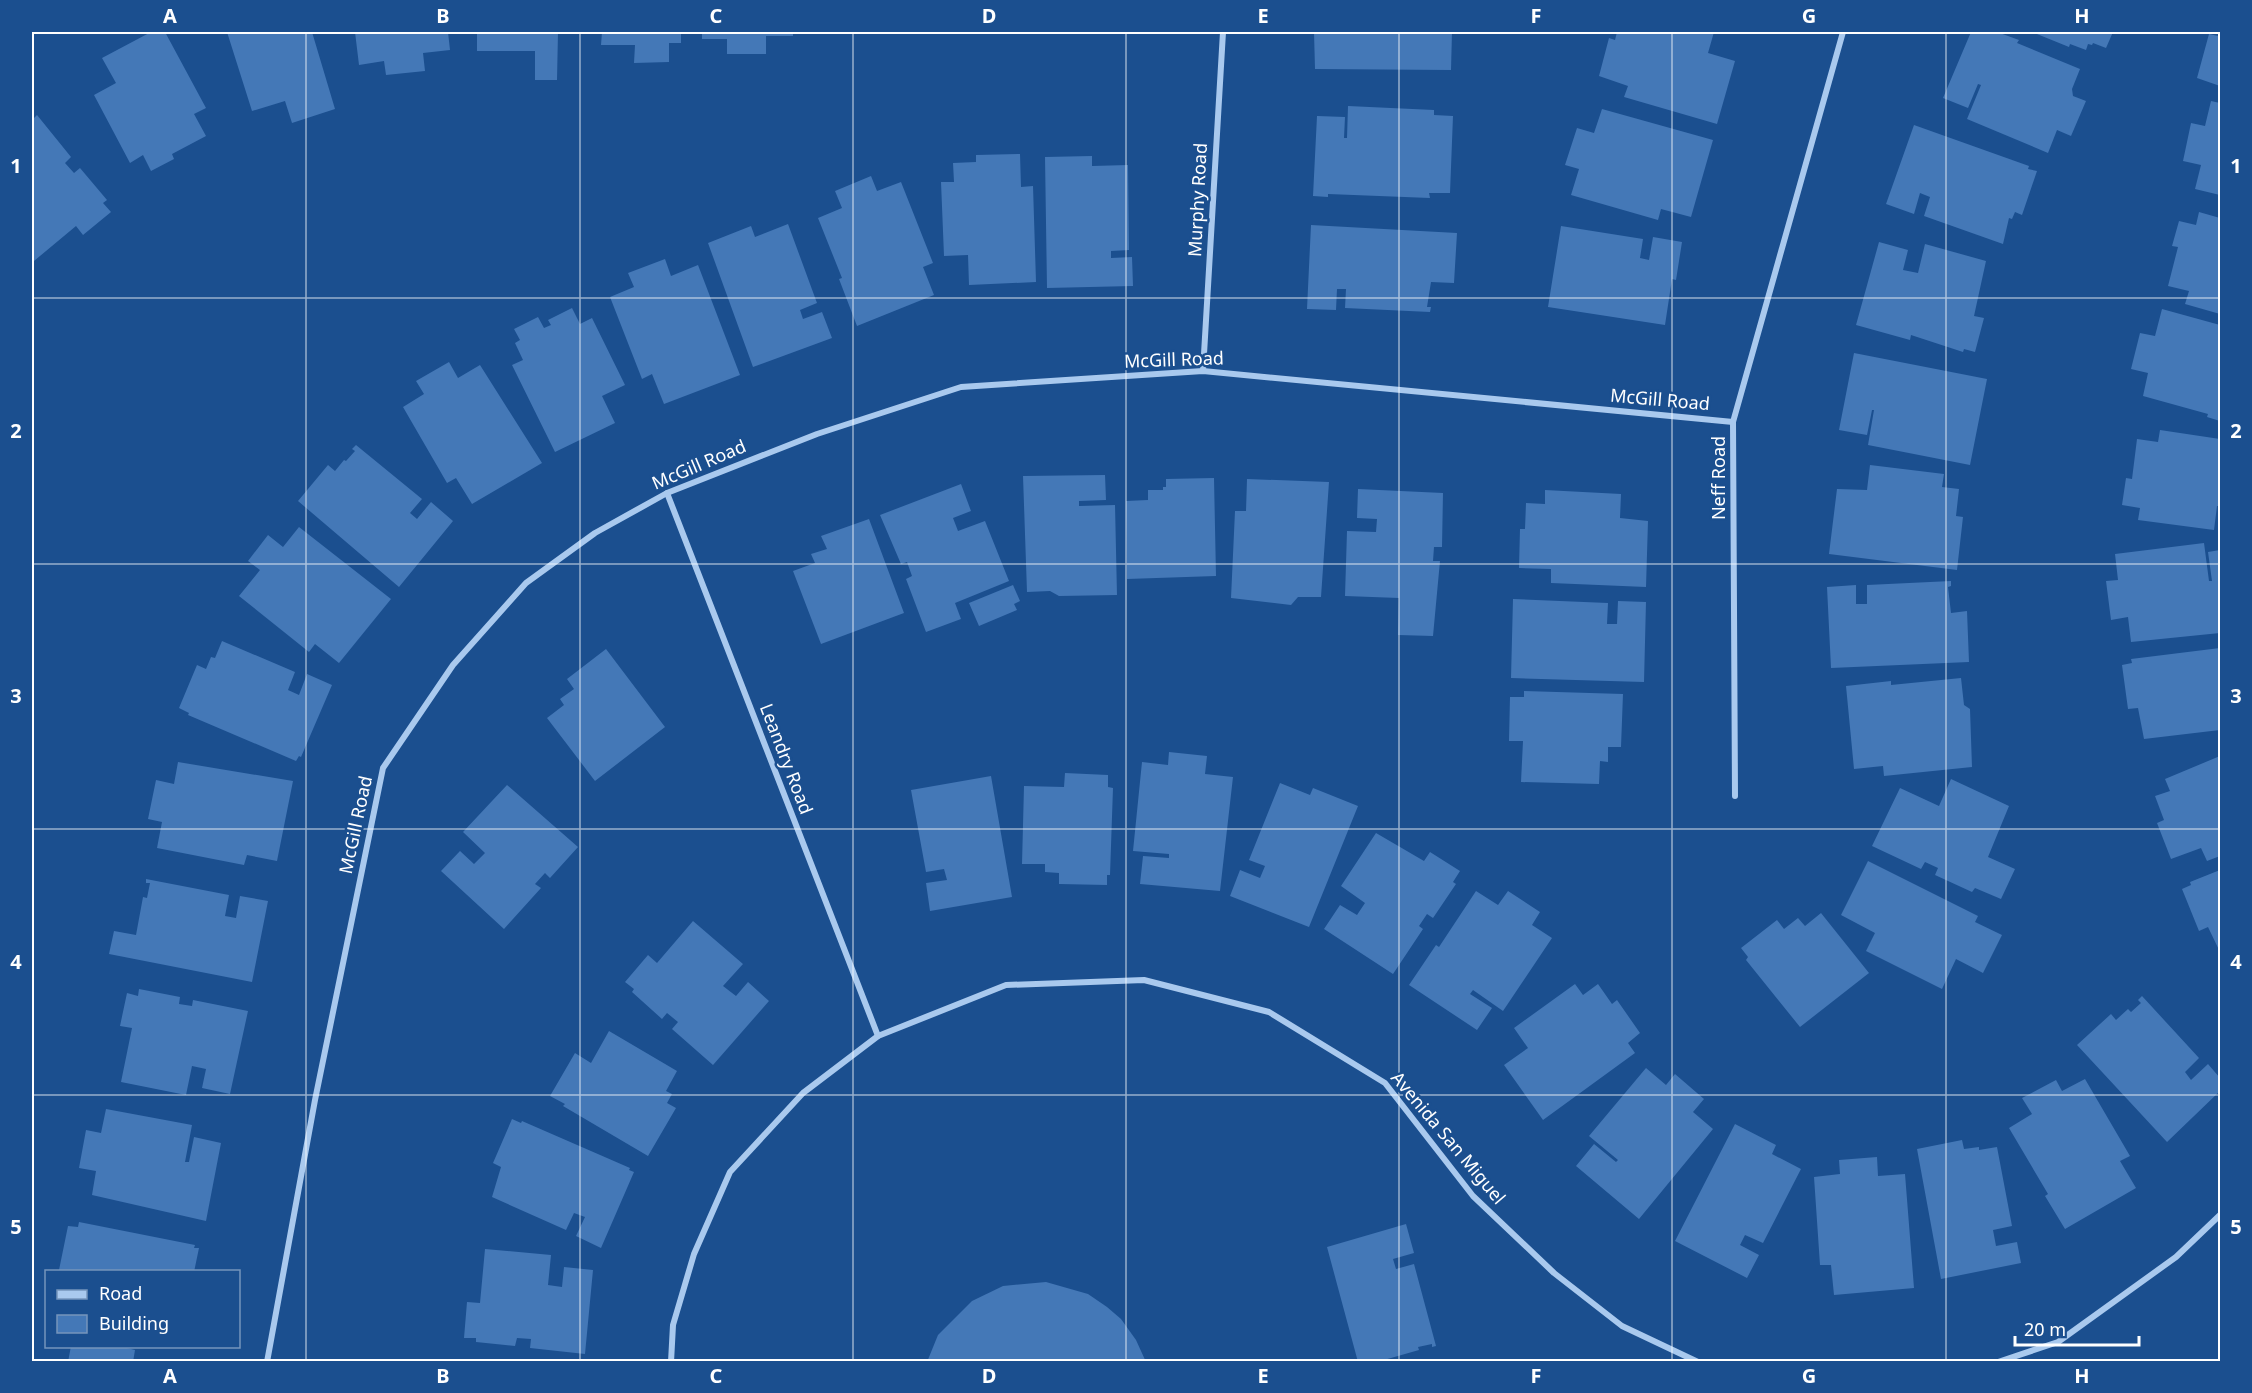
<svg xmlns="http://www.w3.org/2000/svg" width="2252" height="1393" viewBox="0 0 2252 1393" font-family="'Noto Sans',sans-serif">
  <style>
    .building { fill: #4478b7 }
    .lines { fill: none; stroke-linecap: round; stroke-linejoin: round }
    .street { stroke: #a9c9ee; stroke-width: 6 }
    .grid { fill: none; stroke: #fff; stroke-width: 1.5; stroke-opacity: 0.55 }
    .labels { text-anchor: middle; stroke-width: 5; stroke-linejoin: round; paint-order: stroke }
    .street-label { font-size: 18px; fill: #fff; stroke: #1b4f8f }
    .neatline { fill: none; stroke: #fff; stroke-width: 2 }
    .grid-label { font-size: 20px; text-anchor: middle; font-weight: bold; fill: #fff }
  </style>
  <rect width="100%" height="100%" fill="#1b4f8f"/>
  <g class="building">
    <polygon points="151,32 165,32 206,108 194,114 206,136 172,154 174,159 151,171 143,155 130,163 94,95 116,83 102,58"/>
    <polygon points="227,32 312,32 335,109 292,123 285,101 252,111"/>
    <polygon points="355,32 448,32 450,50 423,53 425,71 386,75 384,61 359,65"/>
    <polygon points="477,32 558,32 557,80 535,80 535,51 477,51"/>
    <polygon points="602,32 681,32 681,43 669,43 669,62 634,63 635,45 601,45"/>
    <polygon points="702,32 793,32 793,36 766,36 766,54 727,54 727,39 702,39"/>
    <polygon points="1314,32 1452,32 1451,70 1315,69"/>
    <polygon points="1617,32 1714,32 1708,53 1735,61 1717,124 1624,97 1628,86 1599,76 1609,38 1615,40"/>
    <polygon points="1971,32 1997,32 2019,40 2017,43 2080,69 2072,89 2073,96 2086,101 2071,136 2057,130 2048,153 1967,119 1981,85 1978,84 1968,108 1943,98"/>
    <polygon points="2032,32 2113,32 2106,48 2093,43 2092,45 2088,44 2086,50 2070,44 2069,47"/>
    <polygon points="2219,32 2220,32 2220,86 2197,78 2209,34 2218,36"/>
    <polygon points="2211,101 2220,103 2220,195 2195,189 2201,165 2183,161 2191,123 2205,126"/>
    <polygon points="1348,106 1434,110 1434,115 1453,116 1450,193 1429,193 1430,198 1328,194 1328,197 1313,196 1317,116 1345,117 1344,138 1347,138"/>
    <polygon points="1602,109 1713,140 1691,217 1661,209 1658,220 1571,195 1579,169 1565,165 1577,128 1594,133"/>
    <polygon points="37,115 71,157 65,163 74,173 80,168 107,200 103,203 111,212 83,235 76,226 34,261 32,258 32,120"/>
    <polygon points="1914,125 2029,166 2028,169 2037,171 2022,215 2015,212 2012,219 2009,218 2003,244 1924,216 1930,197 1920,193 1914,214 1886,204"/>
    <polygon points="1020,154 1021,187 1033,186 1036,282 969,285 968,255 944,256 941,182 954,182 953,163 976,162 976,155"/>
    <polygon points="1092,156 1092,166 1128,165 1129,250 1111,251 1111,258 1132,257 1133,286 1047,288 1045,157"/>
    <polygon points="871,176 877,191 901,182 933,263 923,267 934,295 857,326 839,279 842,278 818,218 842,208 835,191"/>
    <polygon points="2199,212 2220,218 2220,314 2185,304 2189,291 2168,286 2178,247 2172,246 2179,221 2196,225"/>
    <polygon points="788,224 817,303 800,310 803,319 822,312 832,338 753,367 708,243 751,226 755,237"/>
    <polygon points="1311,225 1457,233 1454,283 1431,282 1427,307 1431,307 1430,312 1345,308 1346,289 1337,289 1336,310 1307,309"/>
    <polygon points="1561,226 1643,239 1640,258 1649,260 1653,237 1682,242 1676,280 1672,279 1665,325 1548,307"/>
    <polygon points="1879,242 1908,250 1903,270 1918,273 1925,244 1986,261 1974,316 1984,318 1975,352 1964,349 1963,352 1911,335 1910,340 1856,325"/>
    <polygon points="665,259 671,276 698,265 740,375 664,404 652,374 642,379 610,297 634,287 628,273"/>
    <polygon points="572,308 580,324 592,318 625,385 602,396 615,423 555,452 512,365 523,360 515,343 520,340 514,329 538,317 544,328 551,325 548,320"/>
    <polygon points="2162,309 2220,325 2220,421 2207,417 2208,414 2143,396 2148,373 2131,369 2140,333 2155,336"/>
    <polygon points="1854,353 1987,379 1970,465 1868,445 1874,410 1872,410 1867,435 1839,430"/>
    <polygon points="449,362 458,378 480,365 542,463 472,504 456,478 447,483 403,407 424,394 416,381"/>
    <polygon points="2160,430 2220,439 2220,506 2217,506 2214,530 2138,520 2140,508 2122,505 2126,478 2132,479 2137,439 2158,442"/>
    <polygon points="356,445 422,499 410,513 417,519 431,502 453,521 399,587 298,501 328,465 335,471 344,460 346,461 355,451 352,449"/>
    <polygon points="1870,465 1944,474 1942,487 1959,489 1956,516 1963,517 1957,570 1829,554 1837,489 1867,490"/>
    <polygon points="1105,475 1106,500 1079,501 1079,506 1115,505 1117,595 1059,596 1050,591 1027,592 1023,476"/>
    <polygon points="1214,478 1216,576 1127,579 1126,501 1148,500 1148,490 1163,490 1163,487 1166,487 1166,479"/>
    <polygon points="1247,479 1329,482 1321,597 1298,597 1291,605 1231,598 1235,511 1246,511"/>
    <polygon points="961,484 971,511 953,518 958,531 985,521 1009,581 955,603 961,619 926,632 906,579 912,576 907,562 901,564 880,515"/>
    <polygon points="1358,489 1443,493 1442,547 1434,547 1433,561 1440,561 1433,636 1398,635 1399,598 1345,596 1347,531 1376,532 1377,519 1357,518"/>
    <polygon points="1545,490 1621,494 1620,518 1648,521 1646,587 1551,583 1551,569 1519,568 1520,529 1525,529 1526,503 1545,504"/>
    <polygon points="869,519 904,613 821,644 793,571 815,563 811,554 827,549 821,536"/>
    <polygon points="299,527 391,599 339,663 315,644 309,652 239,596 260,570 248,561 268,535 283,547"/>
    <polygon points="2204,543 2209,581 2212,581 2208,552 2220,550 2220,633 2131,642 2128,617 2111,620 2106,581 2118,580 2115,554"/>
    <polygon points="1951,581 1951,586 1948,587 1951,613 1967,611 1969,662 1831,668 1827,587 1856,585 1856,604 1867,604 1867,585"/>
    <polygon points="1013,585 1020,601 1014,604 1017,610 979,626 969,603"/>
    <polygon points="1513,599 1608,603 1607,624 1617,624 1618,601 1646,602 1644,682 1511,678"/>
    <polygon points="222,641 295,672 288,690 299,695 307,674 332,685 301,757 299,756 296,761 188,715 189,713 179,708 197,665 206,669 211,657 215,658"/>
    <polygon points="2220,648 2220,730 2144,739 2138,708 2128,709 2122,665 2132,663 2131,659"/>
    <polygon points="606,649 665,727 595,781 547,718 564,705 560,699 574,689 567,679"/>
    <polygon points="1961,678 1964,705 1970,709 1972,767 1884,776 1883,766 1854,769 1846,686 1891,681 1891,685"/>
    <polygon points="1524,691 1623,694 1621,747 1608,747 1608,762 1600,761 1599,784 1521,782 1523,741 1509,741 1510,697 1524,697"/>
    <polygon points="1169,752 1207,756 1205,774 1233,777 1220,891 1140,884 1143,856 1169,858 1169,854 1133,851 1142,762 1168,765"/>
    <polygon points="2220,756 2220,856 2207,861 2201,848 2171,859 2157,823 2164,820 2155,796 2170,791 2165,779"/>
    <polygon points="178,762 293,781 277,861 247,855 244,865 157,848 162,822 148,819 156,780 174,784"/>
    <polygon points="1065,773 1108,775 1108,787 1113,788 1110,875 1107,875 1107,885 1059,884 1059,873 1045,872 1045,864 1022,864 1024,786 1064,787"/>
    <polygon points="991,776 1012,897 930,911 926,883 947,880 944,869 926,872 911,790"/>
    <polygon points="1951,779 2009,806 1988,857 2015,869 2001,899 1975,888 1972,892 1935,875 1938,868 1925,862 1921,869 1872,846 1900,788 1939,806"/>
    <polygon points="1280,783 1310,795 1313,788 1358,806 1309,927 1230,896 1240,870 1260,878 1265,866 1249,860"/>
    <polygon points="507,785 578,847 550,878 545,873 535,884 541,888 504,929 441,871 460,851 474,864 485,853 463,832"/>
    <polygon points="1376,833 1424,861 1430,852 1460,871 1453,882 1456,884 1433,918 1427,914 1419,926 1423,929 1393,974 1324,929 1340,905 1357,915 1365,903 1341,886"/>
    <polygon points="1868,861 1978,916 1975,922 2002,935 1983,973 1956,959 1942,989 1866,951 1875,933 1841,915"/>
    <polygon points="2220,870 2220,952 2208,927 2199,931 2182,889 2191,885 2190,882"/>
    <polygon points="146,879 229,895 225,916 236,918 240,896 268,901 252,982 109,954 114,931 136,935 143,897 147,898 150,883 146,883"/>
    <polygon points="1476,891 1498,905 1508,891 1540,912 1532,925 1552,938 1503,1011 1473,990 1470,994 1492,1008 1477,1030 1409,985 1436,945 1439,947"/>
    <polygon points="1821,913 1869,973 1800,1027 1746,960 1748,957 1741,948 1777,920 1784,929 1798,918 1805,926"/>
    <polygon points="693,921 743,964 723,986 736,996 748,982 769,1001 713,1065 672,1029 678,1022 667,1013 662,1019 632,992 634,989 625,982 648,955 657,963"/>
    <polygon points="1575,984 1583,995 1598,984 1612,1004 1617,1000 1640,1033 1628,1043 1635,1053 1543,1120 1504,1065 1528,1048 1514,1028"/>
    <polygon points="139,989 180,997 179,1004 192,1006 193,1000 248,1011 230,1094 202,1088 206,1069 192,1066 186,1095 121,1082 132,1028 120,1026 127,993 138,996"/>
    <polygon points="2142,996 2199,1058 2185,1072 2191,1080 2208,1064 2220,1078 2220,1091 2167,1142 2077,1045 2111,1014 2116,1020 2128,1009 2131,1012 2141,1003 2138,1000"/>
    <polygon points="609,1031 677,1071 666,1091 672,1094 667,1103 676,1108 648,1156 563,1106 565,1104 550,1096 575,1053 591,1063"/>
    <polygon points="1646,1068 1666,1085 1675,1074 1704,1099 1693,1112 1713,1129 1639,1219 1576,1166 1594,1144 1616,1162 1618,1160 1589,1136"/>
    <polygon points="2085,1079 2130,1156 2120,1161 2136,1188 2065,1229 2045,1196 2048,1194 2009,1128 2032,1114 2022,1098 2056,1080 2062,1091"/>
    <polygon points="106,1109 192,1125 185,1162 189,1162 194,1137 221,1143 206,1221 92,1195 96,1171 79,1168 86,1130 101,1133"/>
    <polygon points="512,1119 521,1123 522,1121 630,1168 629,1170 634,1172 601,1248 576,1236 585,1217 574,1213 566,1230 492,1197 501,1167 493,1163"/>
    <polygon points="1735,1124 1776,1145 1772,1154 1801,1169 1763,1243 1745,1235 1740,1245 1759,1255 1747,1278 1675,1241"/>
    <polygon points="1962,1140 1964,1149 1979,1147 1979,1150 1997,1147 2012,1226 1993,1230 1996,1246 2017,1242 2021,1263 1941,1279 1917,1149"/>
    <polygon points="1877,1157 1878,1176 1905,1174 1914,1288 1834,1295 1831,1265 1820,1265 1814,1177 1840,1174 1839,1160"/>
    <polygon points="79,1222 195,1245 194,1248 199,1248 194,1272 59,1270 68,1226 78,1227"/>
    <polygon points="1406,1224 1414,1253 1393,1259 1396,1269 1414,1264 1436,1346 1432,1347 1432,1344 1418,1347 1419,1350 1377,1362 1358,1362 1327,1247"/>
    <polygon points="485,1249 551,1255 548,1285 562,1287 564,1267 593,1270 585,1354 530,1348 531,1339 517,1338 515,1346 476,1342 476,1338 464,1338 467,1302 480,1303"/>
    <polygon points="1046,1282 1088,1294 1107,1307 1121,1319 1136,1340 1146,1362 927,1362 938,1335 972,1301 1003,1286"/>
    <polygon points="71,1346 119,1346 135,1350 133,1362 68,1362"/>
  </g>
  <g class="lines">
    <g class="street">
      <polyline points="1203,371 1223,32"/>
      <polyline points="667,493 878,1036"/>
      <polyline points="1735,796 1733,422 1843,32"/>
      <polyline points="267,1362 315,1100 383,768 453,665 526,583 595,533 667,493 817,434 961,387 1203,371 1733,422"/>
      <polyline points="671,1362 673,1325 694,1254 730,1172 803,1093 878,1036 1006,985 1144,980 1269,1012 1385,1083 1473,1196 1554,1273 1622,1326 1698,1362"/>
      <polyline points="1998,1362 2058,1342 2176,1257 2220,1215"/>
    </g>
  </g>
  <path class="grid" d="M 306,32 L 306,1362M 580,32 L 580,1362M 853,32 L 853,1362M 1126,32 L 1126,1362M 1399,32 L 1399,1362M 1672,32 L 1672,1362M 1946,32 L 1946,1362M 32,298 L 2220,298M 32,564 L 2220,564M 32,829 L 2220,829M 32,1095 L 2220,1095"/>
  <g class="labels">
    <g class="street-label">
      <text transform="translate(1198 200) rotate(-87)" y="6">Murphy Road</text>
      <text transform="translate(1174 360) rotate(-2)" y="6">McGill Road</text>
      <text transform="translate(1660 400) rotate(5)" y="6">McGill Road</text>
      <text transform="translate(699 465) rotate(-23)" y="6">McGill Road</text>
      <text transform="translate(1719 478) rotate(-90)" y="6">Neff Road</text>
      <text transform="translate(786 759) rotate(69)" y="6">Leandry Road</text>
      <text transform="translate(356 825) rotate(-78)" y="6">McGill Road</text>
      <text transform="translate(1448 1138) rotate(50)" y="6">Avenida San Miguel</text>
    </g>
  </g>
  <rect width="2252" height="1393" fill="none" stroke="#1b4f8f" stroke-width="66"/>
  <rect x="45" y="1270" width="195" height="78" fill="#1b4f8f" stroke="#7695bc" stroke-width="1.5"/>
  <rect x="57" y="1290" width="30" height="9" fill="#a9c9ee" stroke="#7695bc" stroke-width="1.5"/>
  <text x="99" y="1300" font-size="18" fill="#ffffff">Road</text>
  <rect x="57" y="1315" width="30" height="18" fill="#4478b7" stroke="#7695bc" stroke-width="1.5"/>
  <text x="99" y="1330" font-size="18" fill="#ffffff">Building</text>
  <path d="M2015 1336v9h124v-9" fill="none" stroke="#ffffff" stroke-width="3"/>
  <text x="2024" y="1336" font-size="18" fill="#ffffff" stroke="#1b4f8f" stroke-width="4.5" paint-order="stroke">20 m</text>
  <rect x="33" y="33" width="2186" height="1327" class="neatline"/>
  <g class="grid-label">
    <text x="170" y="23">A</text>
    <text x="443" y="23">B</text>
    <text x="716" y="23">C</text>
    <text x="989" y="23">D</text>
    <text x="1263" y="23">E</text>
    <text x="1536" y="23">F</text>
    <text x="1809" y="23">G</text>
    <text x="2082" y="23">H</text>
    <text x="16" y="173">1</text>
    <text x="2236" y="173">1</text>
    <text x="16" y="438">2</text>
    <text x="2236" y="438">2</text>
    <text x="16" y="703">3</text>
    <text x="2236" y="703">3</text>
    <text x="16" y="969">4</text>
    <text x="2236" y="969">4</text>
    <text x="16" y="1234">5</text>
    <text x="2236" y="1234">5</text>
    <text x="170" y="1383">A</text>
    <text x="443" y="1383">B</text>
    <text x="716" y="1383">C</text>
    <text x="989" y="1383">D</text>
    <text x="1263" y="1383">E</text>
    <text x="1536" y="1383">F</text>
    <text x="1809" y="1383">G</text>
    <text x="2082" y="1383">H</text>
  </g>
</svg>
